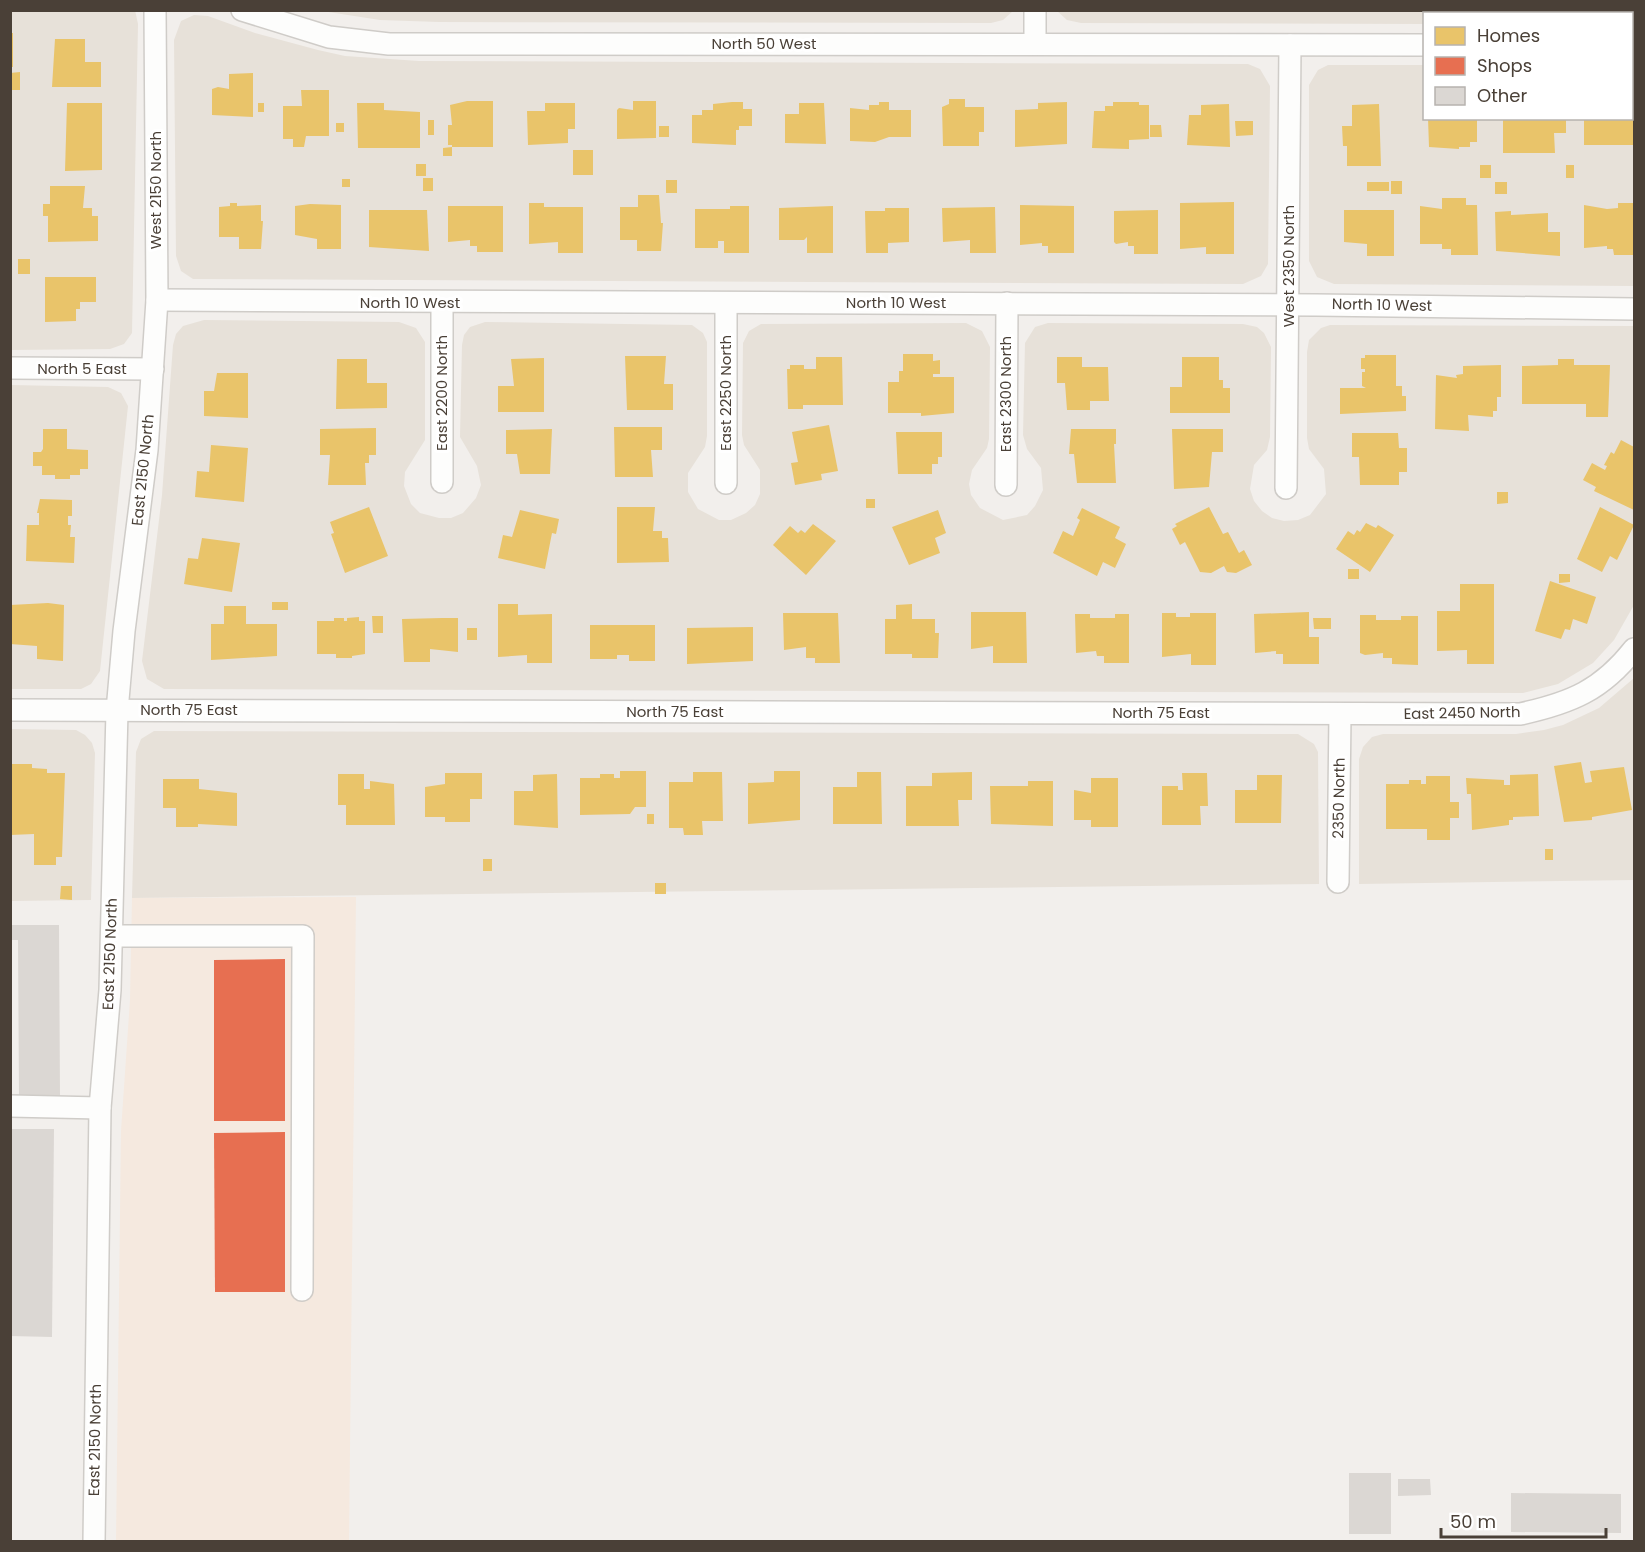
<svg xmlns="http://www.w3.org/2000/svg" width="1645" height="1552" viewBox="0 0 1645 1552" font-family="Poppins,sans-serif">
  <style>
    .residential { fill: #e7e1d9 }
    .commercial { fill: #f5e9df }
    .homes { fill: #e9c46a }
    .shops { fill: #e76f51 }
    .building { fill: #dbd7d3 }
    .lines { fill: none; stroke-linecap: round; stroke-linejoin: round }
    .minor-casing { stroke: #cfccc8; stroke-width: 24 }
    .minor { stroke: #fdfdfc; stroke-width: 21 }
    .labels { text-anchor: middle; stroke-width: 6; stroke-linejoin: round; paint-order: stroke }
    .street-label { font-size: 15px; fill: #4a4037; stroke: #fff }
  </style>
  <rect width="100%" height="100%" fill="#f2efec"/>
  <g class="residential">
    <polygon points="135,10 138,24 132,333 124,344 110,349 11,350 10,11"/>
    <polygon points="1634,10 1634,25 1632,25 1632,14 1424,14 1424,24 1081,23 1067,20 1057,11"/>
    <polygon points="322,11 1013,10 1013,11 1003,20 991,23 439,22 380,20"/>
    <polygon points="194,15 208,16 255,33 318,50 345,56 419,61 1248,64 1260,69 1270,86 1268,264 1261,276 1243,284 193,279 181,271 176,256 174,40 181,21"/>
    <polygon points="1328,65 1424,65 1424,118 1632,118 1632,65 1634,65 1634,286 1334,284 1317,277 1309,261 1309,85 1318,70"/>
    <polygon points="204,320 399,322 416,328 425,342 425,440 405,472 404,486 411,504 420,513 439,518 451,518 463,513 476,498 481,485 477,466 460,437 462,345 464,335 470,327 485,322 692,325 703,333 707,342 707,436 705,447 688,473 688,492 698,509 719,520 731,520 746,513 755,505 760,494 760,470 744,445 742,435 743,343 749,331 761,324 966,323 982,331 990,347 989,439 987,448 972,470 969,484 971,495 980,508 1003,520 1027,515 1035,506 1043,490 1041,468 1027,449 1023,435 1025,343 1035,327 1048,323 1243,324 1257,327 1264,333 1271,347 1270,437 1267,450 1254,465 1250,489 1254,501 1262,511 1272,518 1284,521 1298,520 1310,515 1326,494 1324,469 1309,449 1307,438 1307,352 1309,340 1321,328 1330,325 1634,326 1634,605 1614,640 1593,663 1558,684 1523,693 164,689 147,679 142,661 162,495 173,345 176,334 183,326"/>
    <polygon points="11,385 108,387 121,393 128,406 100,671 91,684 81,689 11,689"/>
    <polygon points="1634,678 1634,880 1359,884 1359,759 1363,747 1372,737 1383,734 1516,734 1544,730 1563,725 1599,708"/>
    <polygon points="10,729 76,730 85,735 92,743 95,753 91,900 11,901"/>
    <polygon points="154,731 1298,734 1314,744 1318,752 1319,884 132,898 136,752 141,739"/>
  </g>
  <polygon class="commercial" points="356,897 349,1541 116,1542 121,1131 130,1000 132,898"/>
  <g class="homes">
    <rect x="10" y="33" width="3" height="34"/>
    <polygon points="55,39 85,39 85,62 101,62 101,87 52,87"/>
    <polygon points="20,72 20,90 10,90 10,73"/>
    <polygon points="253,73 253,117 212,115 212,89 218,87 229,89 229,74"/>
    <polygon points="301,90 329,90 329,136 306,136 304,147 293,147 293,139 283,139 283,106 302,106"/>
    <polygon points="949,99 965,99 965,107 984,107 984,132 979,132 979,146 943,146 942,107 949,104"/>
    <polygon points="467,101 493,101 493,147 452,147 452,145 448,145 448,125 452,125 450,105"/>
    <polygon points="633,101 656,101 656,138 617,139 617,110 619,108 633,110"/>
    <polygon points="732,102 743,102 743,109 752,109 752,126 739,126 739,130 736,130 736,145 692,143 692,115 702,115 702,110 713,110 713,104"/>
    <polygon points="879,102 889,102 889,110 911,110 911,137 889,137 875,142 850,141 850,108 869,110 869,105 879,105"/>
    <polygon points="1067,102 1067,144 1015,147 1015,110 1038,109 1038,103"/>
    <polygon points="1113,102 1139,102 1139,105 1149,105 1149,139 1129,140 1129,149 1092,148 1094,111 1105,111 1105,106 1113,106"/>
    <polygon points="67,103 102,103 102,170 65,171"/>
    <rect x="258" y="103" width="6" height="9"/>
    <polygon points="357,103 384,103 384,110 420,112 420,148 358,148"/>
    <polygon points="545,103 575,103 575,129 568,129 568,143 528,145 527,111 545,111"/>
    <polygon points="799,103 824,103 826,144 785,143 785,114 799,114"/>
    <polygon points="1229,104 1230,147 1187,145 1189,115 1201,115 1201,105"/>
    <polygon points="1379,104 1381,166 1347,166 1347,146 1343,146 1342,126 1352,126 1352,105"/>
    <polygon points="1632,104 1634,104 1634,145 1584,145 1584,118 1632,118"/>
    <polygon points="1428,118 1477,118 1477,142 1470,142 1470,147 1459,147 1459,149 1429,147"/>
    <polygon points="1503,118 1566,118 1566,133 1554,133 1555,153 1503,153"/>
    <rect x="428" y="120" width="6" height="15"/>
    <polygon points="1235,121 1253,121 1253,135 1236,136"/>
    <rect x="336" y="123" width="8" height="9"/>
    <polygon points="1150,125 1161,125 1162,137 1150,137"/>
    <rect x="659" y="126" width="10" height="11"/>
    <polygon points="452,147 452,156 443,156 443,148"/>
    <rect x="573" y="150" width="20" height="25"/>
    <rect x="416" y="164" width="10" height="12"/>
    <rect x="1480" y="165" width="11" height="13"/>
    <rect x="1566" y="165" width="8" height="13"/>
    <rect x="423" y="178" width="10" height="13"/>
    <rect x="342" y="179" width="8" height="8"/>
    <rect x="666" y="180" width="11" height="13"/>
    <rect x="1391" y="181" width="11" height="13"/>
    <rect x="1367" y="182" width="22" height="9"/>
    <rect x="1495" y="182" width="12" height="12"/>
    <polygon points="50,186 85,186 83,208 92,208 92,216 98,216 98,241 48,242 48,216 43,216 43,204 50,204"/>
    <polygon points="638,195 659,195 661,223 663,223 661,251 637,251 637,240 620,240 620,207 638,207"/>
    <polygon points="1442,198 1466,198 1466,205 1477,205 1478,255 1451,255 1451,249 1442,249 1442,244 1420,244 1420,206 1442,209"/>
    <polygon points="1234,202 1234,254 1206,254 1206,247 1180,249 1180,203"/>
    <polygon points="230,203 237,203 237,206 261,205 261,221 263,221 261,249 239,249 239,237 219,237 219,207 230,206"/>
    <polygon points="529,203 544,203 544,207 583,207 583,253 558,253 558,242 529,244"/>
    <polygon points="1618,203 1634,203 1634,255 1614,255 1613,249 1607,249 1607,246 1584,248 1584,205 1607,209 1618,208"/>
    <polygon points="310,204 341,205 341,249 317,249 317,239 295,235 295,206"/>
    <polygon points="1020,205 1074,206 1074,253 1048,253 1048,246 1042,246 1042,243 1020,245"/>
    <polygon points="448,206 503,206 503,252 477,252 477,246 470,246 470,240 448,242"/>
    <polygon points="730,206 749,206 749,253 724,253 724,241 718,241 718,248 695,248 695,209 730,209"/>
    <polygon points="833,206 833,253 807,253 807,237 804,240 779,240 779,208"/>
    <polygon points="995,207 996,253 970,253 970,240 943,242 942,208"/>
    <polygon points="885,208 909,208 909,242 888,243 888,253 866,253 865,211 885,211"/>
    <polygon points="369,210 427,210 429,251 369,247"/>
    <polygon points="1158,210 1158,254 1134,254 1134,246 1128,246 1128,242 1116,244 1114,242 1114,211"/>
    <polygon points="1344,210 1394,210 1394,256 1367,256 1367,244 1344,242"/>
    <polygon points="1511,211 1511,215 1548,213 1548,232 1560,232 1560,256 1496,251 1495,212"/>
    <rect x="18" y="259" width="12" height="15"/>
    <polygon points="45,277 96,277 96,302 80,302 80,309 76,309 76,321 45,322"/>
    <polygon points="903,354 933,354 933,361 940,360 940,374 933,374 933,377 954,377 954,413 921,416 921,413 888,413 888,382 899,382 899,371 903,371"/>
    <polygon points="1365,355 1396,355 1396,386 1402,386 1402,396 1406,396 1406,411 1340,414 1340,388 1366,388 1362,386 1362,372 1365,372 1365,369 1361,369 1361,358 1365,358"/>
    <polygon points="625,356 666,356 664,384 673,384 673,410 627,410"/>
    <polygon points="816,357 842,357 843,405 803,405 803,409 788,409 787,369 790,369 790,365 804,365 804,369 816,369"/>
    <polygon points="1057,357 1082,357 1082,367 1108,367 1109,401 1090,401 1090,410 1067,410 1065,383 1057,383"/>
    <polygon points="1182,357 1219,357 1219,380 1223,380 1223,388 1230,388 1230,413 1170,413 1170,387 1182,387"/>
    <polygon points="544,358 544,412 498,412 498,386 514,386 511,359"/>
    <polygon points="337,359 367,359 367,383 387,383 387,408 336,409"/>
    <polygon points="1558,359 1574,359 1574,365 1610,365 1608,417 1586,417 1586,404 1522,404 1522,366 1558,365"/>
    <polygon points="1501,365 1501,397 1497,397 1497,411 1493,411 1493,417 1468,415 1469,431 1435,429 1436,375 1457,378 1456,375 1463,374 1463,366"/>
    <polygon points="217,373 248,373 248,418 204,416 204,391 214,391"/>
    <polygon points="829,425 838,471 821,474 822,480 795,485 791,463 798,462 792,432"/>
    <polygon points="614,427 662,427 662,450 651,450 653,477 615,477"/>
    <polygon points="376,428 376,455 369,455 369,463 365,463 366,485 328,485 330,455 320,455 320,429"/>
    <polygon points="43,429 67,429 67,449 88,450 88,469 80,469 80,475 70,475 70,479 55,479 55,475 42,475 42,466 33,466 33,452 41,452 43,449"/>
    <polygon points="552,429 550,474 520,474 517,454 506,454 506,430"/>
    <polygon points="1071,429 1116,429 1116,444 1114,444 1116,483 1077,483 1074,454 1069,454"/>
    <polygon points="1172,429 1223,429 1223,452 1212,452 1209,487 1174,489"/>
    <polygon points="896,432 942,432 942,457 938,457 938,464 932,464 932,474 898,474"/>
    <polygon points="1352,433 1398,433 1399,448 1407,448 1407,472 1399,472 1399,485 1360,485 1359,457 1352,457"/>
    <polygon points="1621,440 1634,447 1634,510 1594,491 1596,487 1583,480 1592,463 1605,470 1607,466 1604,465 1611,452 1614,454"/>
    <polygon points="211,445 248,448 244,502 195,497 197,471 209,472"/>
    <polygon points="1497,492 1508,492 1508,503 1497,504"/>
    <polygon points="40,499 72,500 72,516 68,516 68,525 71,525 70,537 75,537 74,563 26,561 27,525 39,525 39,513 37,513"/>
    <rect x="866" y="499" width="9" height="9"/>
    <polygon points="369,507 388,556 345,573 331,534 334,533 330,522"/>
    <polygon points="617,507 655,507 653,531 662,531 662,538 668,538 669,562 617,563"/>
    <polygon points="1209,507 1223,534 1228,532 1239,553 1244,550 1252,565 1236,573 1227,572 1224,566 1211,573 1200,572 1185,542 1180,545 1172,529 1177,526 1175,524"/>
    <polygon points="1600,507 1634,525 1617,560 1610,556 1602,572 1577,559"/>
    <polygon points="1082,508 1120,527 1115,538 1126,544 1115,568 1103,562 1097,576 1053,553 1063,531 1073,536 1080,520 1077,518"/>
    <polygon points="520,510 559,519 556,534 552,533 545,569 498,558 503,535 512,537"/>
    <polygon points="938,510 946,533 935,538 940,553 909,565 892,527"/>
    <polygon points="1366,523 1376,528 1378,525 1394,535 1370,572 1336,549 1348,531 1354,535 1357,530 1360,532"/>
    <polygon points="813,524 836,541 806,575 773,545 790,526 798,533 801,530 805,533"/>
    <polygon points="202,538 240,543 232,592 184,584 188,558 198,559"/>
    <rect x="1348" y="569" width="11" height="10"/>
    <polygon points="1559,574 1570,574 1570,582 1559,583"/>
    <polygon points="1550,581 1596,597 1587,624 1573,619 1570,630 1565,629 1561,639 1535,631"/>
    <polygon points="1460,584 1494,584 1494,664 1467,664 1467,650 1437,651 1437,611 1460,611"/>
    <rect x="272" y="602" width="16" height="8"/>
    <polygon points="48,603 64,605 63,661 37,659 37,646 10,644 10,605"/>
    <polygon points="498,604 518,604 518,615 552,614 552,663 527,663 527,655 498,657"/>
    <polygon points="912,604 912,619 935,619 935,633 939,633 938,658 912,658 912,654 885,654 885,619 896,619 896,605"/>
    <polygon points="224,606 246,606 246,624 277,624 277,656 211,660 211,624 224,624"/>
    <polygon points="971,612 1026,612 1027,663 993,663 993,646 971,649"/>
    <polygon points="1309,612 1309,637 1319,637 1319,664 1283,664 1283,654 1276,654 1276,651 1255,653 1254,614"/>
    <polygon points="783,613 838,613 840,663 815,663 815,658 806,658 806,647 784,650"/>
    <polygon points="1162,613 1176,613 1176,617 1190,617 1190,613 1216,613 1216,665 1191,665 1191,654 1162,657"/>
    <polygon points="1075,614 1090,614 1090,618 1115,618 1115,614 1129,614 1129,663 1104,663 1104,656 1097,656 1096,651 1076,653"/>
    <polygon points="1360,615 1376,615 1376,620 1401,620 1401,616 1418,616 1418,665 1392,664 1392,658 1383,658 1383,653 1365,655 1360,653"/>
    <polygon points="372,616 383,616 383,633 373,633"/>
    <polygon points="359,617 359,621 365,621 365,654 352,656 352,658 336,658 336,654 317,654 317,621 334,621 334,618 344,618 344,621 347,621 347,618"/>
    <polygon points="442,618 458,618 458,652 430,649 430,662 404,662 402,619"/>
    <polygon points="1313,618 1331,618 1331,629 1314,629"/>
    <polygon points="590,625 655,625 655,661 629,661 629,655 617,655 617,659 590,659"/>
    <polygon points="753,627 753,661 687,664 687,628"/>
    <rect x="467" y="628" width="10" height="12"/>
    <polygon points="1581,762 1585,783 1592,782 1590,771 1624,767 1632,810 1592,817 1592,820 1564,822 1554,766"/>
    <polygon points="10,764 32,764 32,768 47,769 47,773 65,773 62,857 56,857 56,865 34,865 34,834 10,835"/>
    <polygon points="620,771 646,771 646,807 635,807 630,814 580,815 580,778 600,778 600,774 614,774 614,778 620,778"/>
    <polygon points="774,771 800,771 800,820 748,824 748,783 774,782"/>
    <polygon points="693,772 722,772 723,821 702,821 703,835 684,835 683,828 669,828 669,782 693,782"/>
    <polygon points="857,772 881,772 882,824 833,824 833,787 857,787"/>
    <polygon points="972,772 972,800 958,800 959,826 906,826 906,786 932,786 932,773"/>
    <polygon points="445,773 482,773 482,799 470,799 470,822 445,822 445,817 425,817 425,787 445,784"/>
    <polygon points="1182,773 1207,773 1208,806 1200,806 1201,825 1162,825 1162,786 1178,786 1178,790 1183,790"/>
    <polygon points="338,774 364,774 364,789 370,789 370,781 394,784 395,825 346,825 346,805 338,805"/>
    <polygon points="557,774 558,828 514,825 514,791 533,791 533,775"/>
    <polygon points="1538,774 1539,816 1513,817 1513,820 1509,820 1509,825 1472,830 1471,794 1467,794 1466,778 1504,780 1504,785 1510,785 1510,775"/>
    <polygon points="1257,775 1282,775 1281,823 1235,823 1235,790 1257,790"/>
    <polygon points="1426,776 1450,776 1450,802 1459,802 1459,818 1450,818 1450,840 1427,840 1427,829 1386,829 1386,784 1409,784 1409,780 1421,780 1421,784 1426,784"/>
    <polygon points="1091,778 1118,778 1118,827 1091,827 1091,820 1074,820 1074,790 1091,793"/>
    <polygon points="163,779 199,779 199,789 237,793 237,826 198,824 198,827 176,827 176,808 163,808"/>
    <polygon points="1028,781 1053,781 1053,826 991,824 990,786 1028,786"/>
    <rect x="647" y="814" width="7" height="10"/>
    <rect x="1545" y="849" width="8" height="11"/>
    <rect x="483" y="859" width="9" height="12"/>
    <rect x="655" y="883" width="11" height="11"/>
    <polygon points="61,886 72,886 72,900 60,899"/>
  </g>
  <g class="shops">
    <polygon points="285,959 285,1121 214,1121 214,960"/>
    <polygon points="285,1132 285,1292 215,1292 214,1133"/>
  </g>
  <g class="building">
    <polygon points="10,925 59,925 60,1097 19,1097 18,940 10,940"/>
    <polygon points="12,1129 54,1129 52,1337 10,1336"/>
    <rect x="1349" y="1473" width="42" height="61"/>
    <polygon points="1398,1479 1430,1479 1431,1495 1398,1496"/>
    <polygon points="1511,1493 1621,1494 1621,1533 1511,1532"/>
  </g>
  <g class="lines">
    <g class="minor-casing">
      <g id="minor">
        <polyline points="242,10 329,37 389,44 1424,45"/>
        <polyline points="1035,44 1035,10"/>
        <polyline points="1632,46 1634,46"/>
        <polyline points="157,300 1316,305 1634,309"/>
        <polyline points="442,303 442,482"/>
        <polyline points="726,303 726,483"/>
        <polyline points="10,368 153,369"/>
        <polyline points="1006,485 1007,303"/>
        <polyline points="1286,488 1290,45"/>
        <path d="M 10,710 L 1520,714 C 1571,703 1602,690 1634,649"/>
        <polyline points="1338,882 1340,714"/>
        <polyline points="112,936 303,936 302,1290"/>
        <polyline points="10,1106 100,1108"/>
        <polyline points="94,1542 100,1108 110,990 117,711 124,631 147,450 157,300 155,10"/>
      </g>
    </g>
    <use href="#minor" class="minor"/>
  </g>
  <g class="labels">
    <g class="street-label">
      <text x="764" y="49">North 50 West</text>
      <text transform="translate(156 190) rotate(-90)" y="5">West 2150 North</text>
      <text transform="translate(1289 266) rotate(-90)" y="5">West 2350 North</text>
      <text x="410" y="308">North 10 West</text>
      <text x="896" y="308">North 10 West</text>
      <text transform="translate(1382 305) rotate(1)" y="5">North 10 West</text>
      <text x="82" y="374">North 5 East</text>
      <text transform="translate(442 393) rotate(-90)" y="5">East 2200 North</text>
      <text transform="translate(726 393) rotate(-90)" y="5">East 2250 North</text>
      <text transform="translate(1006 394) rotate(-90)" y="5">East 2300 North</text>
      <text transform="translate(143 470) rotate(-84)" y="5">East 2150 North</text>
      <text x="189" y="715">North 75 East</text>
      <text x="675" y="717">North 75 East</text>
      <text x="1161" y="718">North 75 East</text>
      <text transform="translate(1462 713) rotate(-1)" y="5">East 2450 North</text>
      <text transform="translate(1339 798) rotate(-89)" y="5">2350 North</text>
      <text transform="translate(110 954) rotate(-88)" y="5">East 2150 North</text>
      <text transform="translate(95 1440) rotate(-89)" y="5">East 2150 North</text>
    </g>
  </g>
  <rect width="1645" height="1552" fill="none" stroke="#4a4037" stroke-width="24"/>
  <rect x="1423" y="12" width="210" height="108" fill="#ffffff" stroke="#b7b3af" stroke-width="1.5"/>
  <rect x="1435" y="27" width="30" height="18" fill="#e9c46a" stroke="#b7b3af" stroke-width="1.5"/>
  <text x="1477" y="42" font-size="18" fill="#4a4037">Homes</text>
  <rect x="1435" y="57" width="30" height="18" fill="#e76f51" stroke="#b7b3af" stroke-width="1.5"/>
  <text x="1477" y="72" font-size="18" fill="#4a4037">Shops</text>
  <rect x="1435" y="87" width="30" height="18" fill="#dbd7d3" stroke="#b7b3af" stroke-width="1.5"/>
  <text x="1477" y="102" font-size="18" fill="#4a4037">Other</text>
  <path d="M1441 1528v9h165v-9" fill="none" stroke="#4a4037" stroke-width="3"/>
  <text x="1450" y="1528" font-size="18" fill="#4a4037" stroke="#ffffff" stroke-width="4.5" paint-order="stroke">50 m</text>
</svg>
